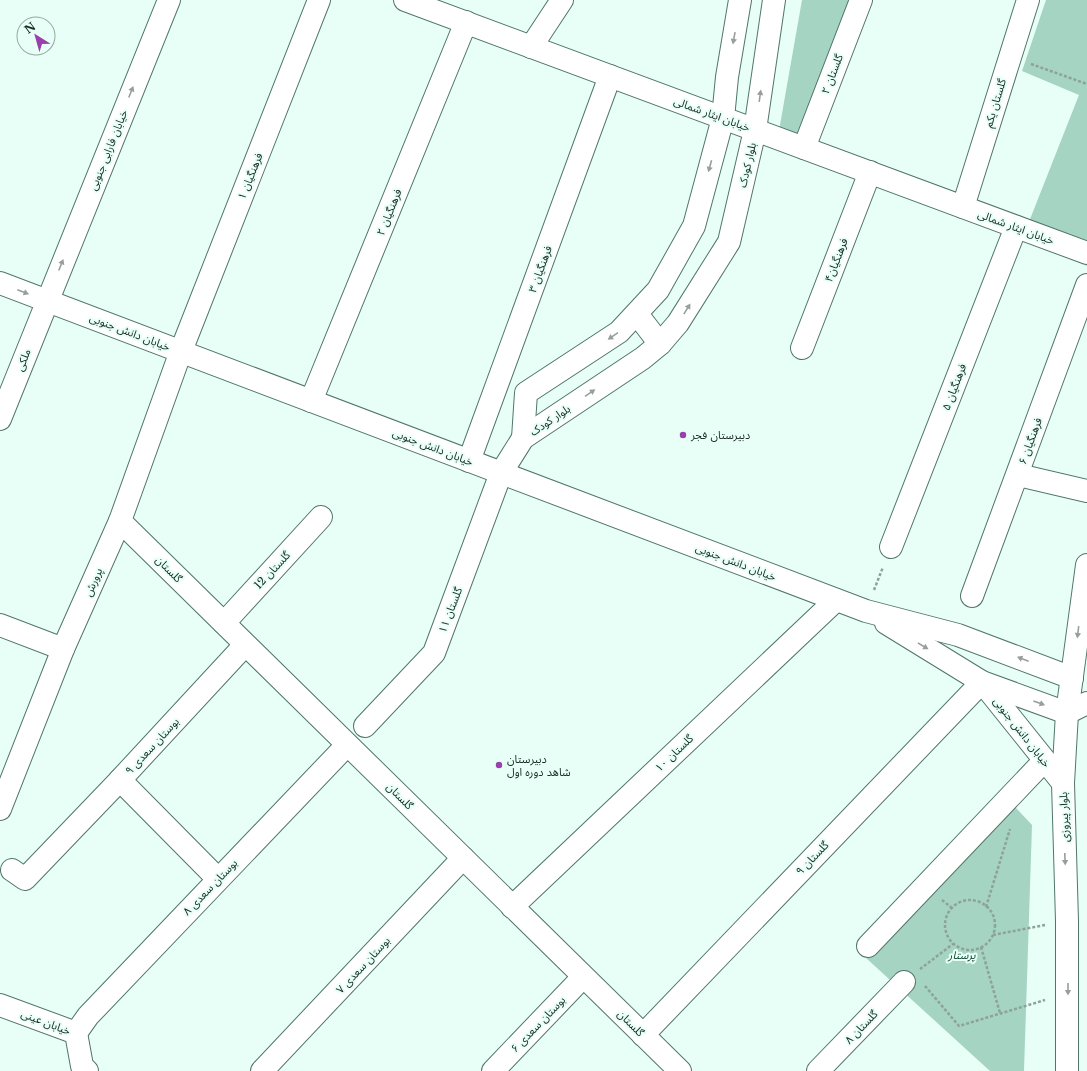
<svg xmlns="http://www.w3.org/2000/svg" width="1087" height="1071" viewBox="0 0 1087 1071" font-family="'Libre Baskerville','Noto Sans Arabic',serif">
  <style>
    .green { fill: #a5d4c3 }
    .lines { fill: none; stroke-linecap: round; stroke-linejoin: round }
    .minor-casing { stroke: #517669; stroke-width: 24 }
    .tertiary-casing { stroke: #517669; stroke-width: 24 }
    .path { stroke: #8da29a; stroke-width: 2.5; stroke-dasharray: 3 2; stroke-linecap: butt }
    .minor { stroke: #fff; stroke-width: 22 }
    .tertiary { stroke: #fff; stroke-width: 22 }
    .oneway { fill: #979e9c }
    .poi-dot { fill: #9940ac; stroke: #e7fff6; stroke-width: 1.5 }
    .labels { text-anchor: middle; stroke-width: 4; stroke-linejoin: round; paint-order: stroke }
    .street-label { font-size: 11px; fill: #182823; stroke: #e7fff6 }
    .poi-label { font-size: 11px; fill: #182823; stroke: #e7fff6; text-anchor: start }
    .park-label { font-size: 11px; font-style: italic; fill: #134637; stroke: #e7fff6 }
  </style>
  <rect width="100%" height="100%" fill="#e7fff6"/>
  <g class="green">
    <polygon points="802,0 854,0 797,150 777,142"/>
    <polygon points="1046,0 1087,0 1087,266 1023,237 1079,95 1022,71"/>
    <polygon points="1015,807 1032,825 1024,1071 990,1071 866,958"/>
  </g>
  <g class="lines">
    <g class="minor-casing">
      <g id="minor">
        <polyline points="405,0 1087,253"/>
        <polyline points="531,47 562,0"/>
        <polyline points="804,148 861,0"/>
        <polyline points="963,207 1028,0"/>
        <polyline points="0,283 866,611 958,635 1072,678"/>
        <polyline points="637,314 660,344"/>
        <polyline points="802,348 870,172"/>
        <polyline points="311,401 466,22"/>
        <polyline points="0,419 169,0"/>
        <polyline points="523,438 526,393 619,332 658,290 694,226 723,118 727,77 740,0"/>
        <polyline points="469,461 610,76"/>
        <polyline points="1018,475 1087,491"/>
        <polyline points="120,521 680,1071"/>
        <polyline points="891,547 1016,227"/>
        <polyline points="972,596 1087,285"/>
        <polyline points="224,623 321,517"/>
        <polyline points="886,623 982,682 1067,713"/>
        <polyline points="0,625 63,649"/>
        <polyline points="365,726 434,653 501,473 523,438 643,358 660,344 678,323 729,242 755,130 774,0"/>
        <polyline points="0,809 63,649 120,521 181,351 319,0"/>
        <polyline points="12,870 25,879 120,780"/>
        <polyline points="218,879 120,780 245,645"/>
        <polyline points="512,907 836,600"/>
        <polyline points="868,946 1044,761"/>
        <polyline points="76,1033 88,1016 347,745"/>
        <polyline points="643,1035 982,682 1063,783"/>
        <polyline points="262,1071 463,858"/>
        <polyline points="493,1071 583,977"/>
        <polyline points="818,1071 904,982"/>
      </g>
    </g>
    <g class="tertiary-casing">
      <g id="tertiary">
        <polyline points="1067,713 1087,703"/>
        <polyline points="0,1005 76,1033 82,1066 87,1071"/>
        <polyline points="1067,1071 1067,921 1063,783 1067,713 1087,565"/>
      </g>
    </g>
    <g class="path">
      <polyline points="1031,64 1087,84"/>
      <polyline points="874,590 883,567"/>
      <polyline points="942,900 952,908"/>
      <circle cx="970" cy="925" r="25"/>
      <polyline points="986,907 1010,829"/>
      <polyline points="993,935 1045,925"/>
      <polyline points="981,947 1000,1013"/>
      <polyline points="920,969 953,944"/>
      <polyline points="925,986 959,1026 1045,1000"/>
    </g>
    <use href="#minor" class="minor"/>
    <use href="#tertiary" class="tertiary"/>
  </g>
  <defs><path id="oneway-solid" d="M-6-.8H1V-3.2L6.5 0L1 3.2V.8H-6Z"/></defs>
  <g class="oneway">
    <use href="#oneway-solid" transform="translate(734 38) rotate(100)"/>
    <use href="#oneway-solid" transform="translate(131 92) rotate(-68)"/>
    <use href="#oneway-solid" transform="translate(760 96) rotate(-82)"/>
    <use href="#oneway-solid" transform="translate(710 166) rotate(105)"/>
    <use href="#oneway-solid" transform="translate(61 265) rotate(-68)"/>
    <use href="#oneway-solid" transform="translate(23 292) rotate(21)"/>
    <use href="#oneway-solid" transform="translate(687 309) rotate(-58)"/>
    <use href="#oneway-solid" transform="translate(613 336) rotate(146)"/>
    <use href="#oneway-solid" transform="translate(590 393) rotate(-34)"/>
    <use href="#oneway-solid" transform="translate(1078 632) rotate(97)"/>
    <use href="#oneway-solid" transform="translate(923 646) rotate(31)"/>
    <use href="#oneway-solid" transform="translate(1023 659) rotate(-159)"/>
    <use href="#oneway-solid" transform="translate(1039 703) rotate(20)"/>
    <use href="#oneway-solid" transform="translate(1065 859) rotate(88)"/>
    <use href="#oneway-solid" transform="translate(1068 989) rotate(90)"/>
  </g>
  <g class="poi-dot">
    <circle cx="683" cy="435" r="4"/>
    <circle cx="499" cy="765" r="4"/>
  </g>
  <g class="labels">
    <g class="street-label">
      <text transform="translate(832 74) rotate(-69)" y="4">گلستان ۲</text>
      <text transform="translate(995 103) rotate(-73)" y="4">گلستان یکم</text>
      <text transform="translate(712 114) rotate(20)" y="4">خیابان ایثار شمالی</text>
      <text transform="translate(108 150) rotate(-68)" y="4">خیابان فارابی جنوبی</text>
      <text transform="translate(747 165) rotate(-77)" y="4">بلوار کودک</text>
      <text transform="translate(250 176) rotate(-68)" y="4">فرهنگیان ۱</text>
      <text transform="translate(389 212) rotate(-68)" y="4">فرهنگیان ۲</text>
      <text transform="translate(1016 227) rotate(20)" y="4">خیابان ایثار شمالی</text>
      <text transform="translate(836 260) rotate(-69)" y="4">فرهنگیان۴</text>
      <text transform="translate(540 269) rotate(-70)" y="4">فرهنگیان ۳</text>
      <text transform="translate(130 332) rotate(21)" y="4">خیابان دانش جنوبی</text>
      <text transform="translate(23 360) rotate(-68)" y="4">ملکی</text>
      <text transform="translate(954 387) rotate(-69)" y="4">فرهنگیان ۵</text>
      <text transform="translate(550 420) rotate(-34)" y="4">بلوار کودک</text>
      <text transform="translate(1030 441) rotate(-70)" y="4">فرهنگیان ۶</text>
      <text transform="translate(433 447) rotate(21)" y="4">خیابان دانش جنوبی</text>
      <text transform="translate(736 562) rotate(21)" y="4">خیابان دانش جنوبی</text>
      <text transform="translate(169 569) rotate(45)" y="4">گلستان</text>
      <text transform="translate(272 570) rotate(-47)" y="4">گلستان 12</text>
      <text transform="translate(93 582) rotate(-66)" y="4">پرورش</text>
      <text transform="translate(450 610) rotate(-69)" y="4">گلستان ۱۱</text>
      <text transform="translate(1022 732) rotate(52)" y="4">خیابان دانش جنوبی</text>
      <text transform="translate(152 746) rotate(-47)" y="4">بوستان سعدی ۹</text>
      <text transform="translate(674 753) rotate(-44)" y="4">گلستان ۱۰</text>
      <text transform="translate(400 796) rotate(45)" y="4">گلستان</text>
      <text transform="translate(1064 817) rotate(-92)" y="4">بلوار پیروزی</text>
      <text transform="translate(812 858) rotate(-46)" y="4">گلستان ۹</text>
      <text transform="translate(210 887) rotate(-46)" y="4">بوستان سعدی ۸</text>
      <text transform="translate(363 965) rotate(-47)" y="4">بوستان سعدی ۷</text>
      <text transform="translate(46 1022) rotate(21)" y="4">خیابان عینی</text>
      <text transform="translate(631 1023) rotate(45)" y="4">گلستان</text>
      <text transform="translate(538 1024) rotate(-46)" y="4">بوستان سعدی ۶</text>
      <text transform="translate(861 1027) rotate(-46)" y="4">گلستان ۸</text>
    </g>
    <g class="poi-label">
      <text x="691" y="439">دبیرستان فجر</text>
      <text x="507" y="763">دبیرستان<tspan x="507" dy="13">شاهد دوره اول</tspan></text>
    </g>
    <g class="park-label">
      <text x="962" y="959">پرستار</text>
    </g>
  </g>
  <g transform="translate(36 36) rotate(323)"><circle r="19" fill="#e7fff6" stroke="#94a9a2"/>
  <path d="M0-3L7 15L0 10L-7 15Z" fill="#9940ac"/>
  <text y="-6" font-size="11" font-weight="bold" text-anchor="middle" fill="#182823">N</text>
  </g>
</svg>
